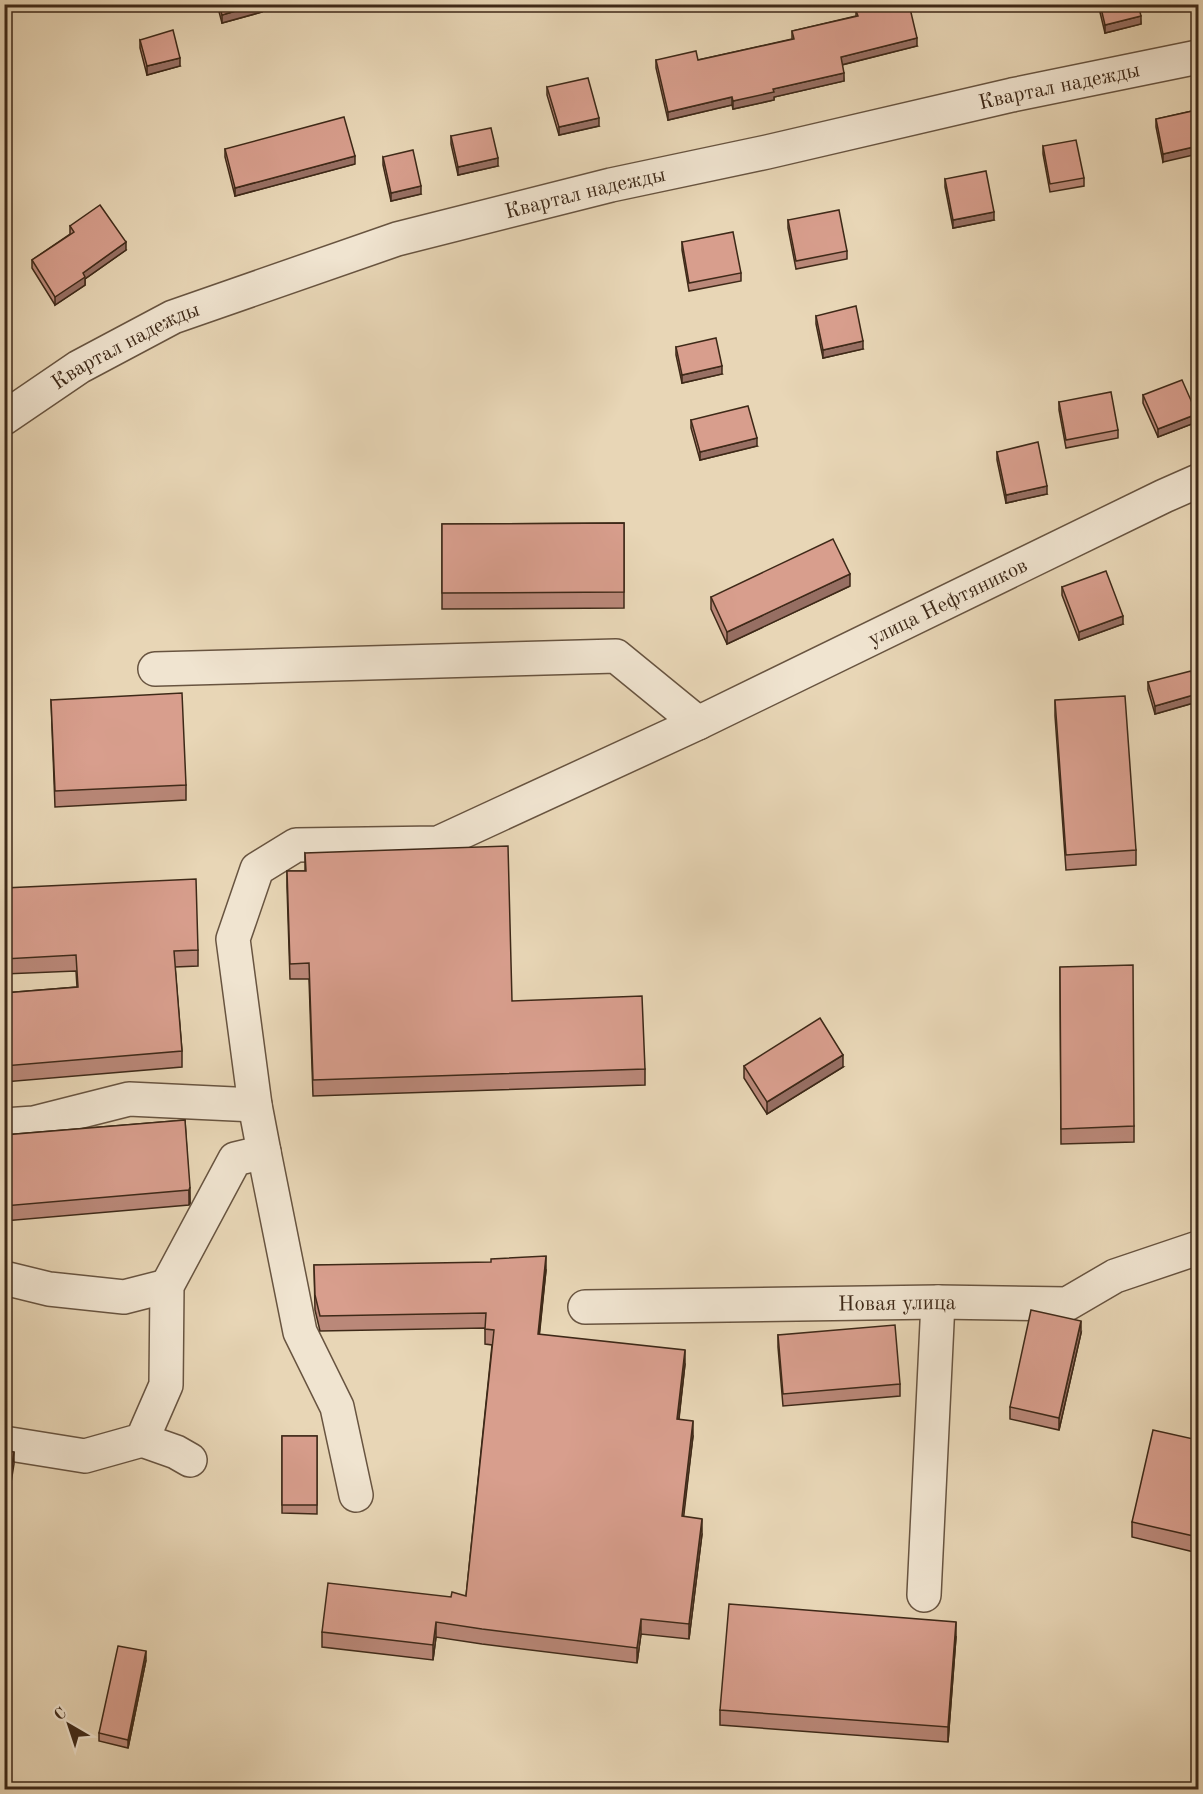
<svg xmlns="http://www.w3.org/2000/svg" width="1203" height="1794" viewBox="0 0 1203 1794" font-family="'Old Standard TT',serif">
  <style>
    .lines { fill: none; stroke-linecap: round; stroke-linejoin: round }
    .minor-casing { stroke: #685440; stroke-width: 36 }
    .minor { stroke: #f0e4d0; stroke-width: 33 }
    .wall { fill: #ba8879; stroke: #3e2918; stroke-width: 1.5 }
    .shaded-wall { fill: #976f63; stroke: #3e2918; stroke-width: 1.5 }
    .building { fill: #d89e8d; stroke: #3e2918; stroke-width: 1.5 }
    .labels { text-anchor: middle; stroke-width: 4.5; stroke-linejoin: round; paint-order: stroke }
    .street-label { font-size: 21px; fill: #3e2918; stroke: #f0e4d0 }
  </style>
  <rect width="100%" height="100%" fill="#e8d6b6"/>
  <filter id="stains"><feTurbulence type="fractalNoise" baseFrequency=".00333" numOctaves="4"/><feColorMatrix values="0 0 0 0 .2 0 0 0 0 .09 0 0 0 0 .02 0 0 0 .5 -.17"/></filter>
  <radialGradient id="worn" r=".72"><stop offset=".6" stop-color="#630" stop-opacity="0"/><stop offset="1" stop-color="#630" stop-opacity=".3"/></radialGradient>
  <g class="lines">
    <g class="minor-casing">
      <g id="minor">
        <path id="s1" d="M 4,418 L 79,367 L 173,317 L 397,239 L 611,185 L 767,152 L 1012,95 L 1198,57"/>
        <polyline points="155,669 616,656 698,723"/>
        <polyline points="4,1125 34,1123 129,1099 255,1105"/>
        <polyline points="264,1152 300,1332 337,1407 356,1495"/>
        <polyline points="4,1278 49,1289 124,1297 167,1286"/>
        <path id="s2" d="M 585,1307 L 938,1302 L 1067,1304 L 1115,1276 L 1198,1248"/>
        <polyline points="142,1440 176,1452 190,1460"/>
        <path id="s3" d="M 4,1443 L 85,1456 L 142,1440 L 166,1385 L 167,1286 L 235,1159 L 264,1152 L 255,1105 L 233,939 L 257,869 L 296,845 L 438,843 L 698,723 L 1164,496 L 1198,481"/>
        <polyline points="924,1595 938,1302"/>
      </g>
    </g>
    <use href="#minor" class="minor"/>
  </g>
  <g class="wall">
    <polygon points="217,4 262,4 262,12 222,23"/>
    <polygon points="1098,4 1138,4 1141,24 1105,33"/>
    <polygon points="856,11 917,46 842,65 844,81 774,97 774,100 733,109 732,105 668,120 656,68 656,60 698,60 792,39 792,31 856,16"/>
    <polygon points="140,40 180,66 147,75 140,48"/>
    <polygon points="547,87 599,126 559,135 547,95"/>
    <polygon points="1197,110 1163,162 1156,127 1156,119"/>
    <polygon points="451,136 498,166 458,175 451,144"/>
    <polygon points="1043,146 1084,178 1084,186 1050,192 1043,154"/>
    <polygon points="225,149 355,164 235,196 225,157"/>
    <polygon points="383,157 421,194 391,201 383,165"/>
    <polygon points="945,179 994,220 953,228 945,187"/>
    <polygon points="788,220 847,251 847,259 796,269 788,228"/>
    <polygon points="70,226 126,250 85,279 85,285 55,305 32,268 32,260 70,234"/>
    <polygon points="682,242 741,273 741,281 689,291 682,250"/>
    <polygon points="816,316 863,349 823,358 816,324"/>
    <polygon points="676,347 722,374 682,383 676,355"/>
    <polygon points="1143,395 1197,422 1158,437 1143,403"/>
    <polygon points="1059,402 1118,430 1118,438 1066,448 1059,410"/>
    <polygon points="691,420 757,446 700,460 691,428"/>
    <polygon points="997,452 1047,494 1006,503 997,460"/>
    <polygon points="624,523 624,608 442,609 442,524"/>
    <polygon points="850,586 727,644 711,609 711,597"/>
    <polygon points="1062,587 1123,624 1079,640 1062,595"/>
    <polygon points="1148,682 1197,702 1155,714 1148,690"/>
    <polygon points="51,700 186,785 186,800 55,807"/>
    <polygon points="1055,700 1136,850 1136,865 1066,870 1055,716"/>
    <polygon points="305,853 512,1001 645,1069 645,1085 313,1096 309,979 290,979 287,887 287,871 305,871"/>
    <polygon points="4,888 198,950 198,966 175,967 182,1051 182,1067 4,1082 4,993 77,987 76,971 4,974"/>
    <polygon points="1060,967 1134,1126 1134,1142 1061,1144"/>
    <polygon points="744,1066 843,1067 767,1114 744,1078"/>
    <polygon points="185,1120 190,1203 189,1205 4,1221 4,1135"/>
    <polygon points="314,1265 546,1270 539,1335 685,1364 679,1419 693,1436 683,1517 702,1534 689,1639 641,1634 637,1663 482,1644 436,1637 433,1660 322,1647 322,1632 451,1597 466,1596 492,1345 485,1344 485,1328 320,1331 315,1310"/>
    <polygon points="1081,1333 1059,1430 1010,1419 1010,1407"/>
    <polygon points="778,1335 900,1384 900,1396 783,1406 778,1347"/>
    <polygon points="282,1436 317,1436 317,1514 282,1513"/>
    <polygon points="1198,1440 1198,1553 1132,1537 1132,1522"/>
    <polygon points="956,1637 948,1742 720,1725 720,1710"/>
    <polygon points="146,1660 128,1748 99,1741 99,1733"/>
  </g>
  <g class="shaded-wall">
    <polygon points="259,4 262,4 262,12 222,23 222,15"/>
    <polygon points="1141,16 1141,24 1105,33 1105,25"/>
    <polygon points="917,38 917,46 841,65 841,57"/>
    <polygon points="180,58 180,66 147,75 147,66"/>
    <polygon points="844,73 844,81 774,97 774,100 733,109 733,101 773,89"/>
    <polygon points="732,97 732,105 668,120 668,112"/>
    <polygon points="599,118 599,126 559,135 559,127"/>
    <polygon points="1198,146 1198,154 1163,162 1163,154"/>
    <polygon points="355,156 355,164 235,196 235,188"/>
    <polygon points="498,158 498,166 458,175 458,167"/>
    <polygon points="421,186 421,194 391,201 391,193"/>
    <polygon points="994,212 994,220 953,228 953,220"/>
    <polygon points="126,242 126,250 85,279 85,285 55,305 55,297 83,273"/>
    <polygon points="863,341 863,349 823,358 823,350"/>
    <polygon points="722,366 722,374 682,383 682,375"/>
    <polygon points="1197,414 1197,422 1158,437 1158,429"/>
    <polygon points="757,438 757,446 700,460 700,452"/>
    <polygon points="1047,486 1047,494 1006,503 1006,495"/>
    <polygon points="850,574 850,586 727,644 727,632"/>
    <polygon points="1123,616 1123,624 1079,640 1079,632"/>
    <polygon points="1197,694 1197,702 1155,714 1155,706"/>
    <polygon points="843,1055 843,1067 767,1114 767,1102"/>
    <polygon points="190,1187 190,1203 189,1205 189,1190"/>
    <polygon points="546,1256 546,1270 538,1349 538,1334"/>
    <polygon points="1081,1321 1081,1333 1059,1430 1059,1418"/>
    <polygon points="685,1350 685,1364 677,1434 677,1419"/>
    <polygon points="693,1421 693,1436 682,1531 682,1516"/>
    <polygon points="14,1452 14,1464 4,1526 4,1515"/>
    <polygon points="702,1519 702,1534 689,1639 689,1624"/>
    <polygon points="641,1619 641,1634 637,1663 637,1648"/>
    <polygon points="436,1622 436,1637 433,1660 433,1645"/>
    <polygon points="956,1622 956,1637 948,1742 948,1727"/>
    <polygon points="146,1651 146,1660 128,1748 128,1740"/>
  </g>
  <g class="building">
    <polygon points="219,4 259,4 222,15"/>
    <polygon points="881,4 909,4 917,38 841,57 844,73 773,89 774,92 733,101 732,97 668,112 656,60 696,51 698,60 794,39 792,31 858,16 856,11"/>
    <polygon points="1100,4 1138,4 1141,16 1105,25"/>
    <polygon points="173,30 180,58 147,66 140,40"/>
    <polygon points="588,78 599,118 559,127 547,87"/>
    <polygon points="1197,110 1198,120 1198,146 1163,154 1156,119"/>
    <polygon points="344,117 355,156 235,188 225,149"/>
    <polygon points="491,128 498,158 458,167 451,136"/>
    <polygon points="1076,140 1084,178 1050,184 1043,146"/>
    <polygon points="413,150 421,186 391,193 383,157"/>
    <polygon points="986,171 994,212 953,220 945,179"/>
    <polygon points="100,205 126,242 83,273 85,277 55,297 32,260 74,232 70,226"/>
    <polygon points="839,210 847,251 796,261 788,220"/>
    <polygon points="733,232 741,273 689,283 682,242"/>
    <polygon points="856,306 863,341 823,350 816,316"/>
    <polygon points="716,338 722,366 682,375 676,347"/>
    <polygon points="1182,380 1197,414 1158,429 1143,395"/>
    <polygon points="1111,392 1118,430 1066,440 1059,402"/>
    <polygon points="748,406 757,438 700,452 691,420"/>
    <polygon points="1038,442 1047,486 1006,495 997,452"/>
    <polygon points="624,523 624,592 442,593 442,524"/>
    <polygon points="833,539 850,574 727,632 711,597"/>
    <polygon points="1106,571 1123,616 1079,632 1062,587"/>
    <polygon points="1191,671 1197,694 1155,706 1148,682"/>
    <polygon points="182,693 186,785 55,791 51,700"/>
    <polygon points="1125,696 1136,850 1066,855 1055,700"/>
    <polygon points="508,846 512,1001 642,996 645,1069 313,1080 309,963 290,964 287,871 306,871 305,853"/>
    <polygon points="196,879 198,950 174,951 182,1051 4,1066 4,993 78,987 76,955 4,959 4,888"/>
    <polygon points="1133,965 1134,1126 1061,1129 1060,967"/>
    <polygon points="820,1018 843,1055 767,1102 744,1066"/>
    <polygon points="185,1120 190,1187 189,1190 4,1206 4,1135"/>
    <polygon points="546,1256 538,1334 685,1350 677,1419 693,1421 682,1516 702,1519 689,1624 641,1619 637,1648 482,1629 436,1622 433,1645 322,1632 328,1583 451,1597 452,1592 466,1596 494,1330 485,1329 486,1313 320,1316 315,1295 314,1265 491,1262 491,1259"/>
    <polygon points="1031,1310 1081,1321 1059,1418 1010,1407"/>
    <polygon points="895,1325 900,1384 783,1394 778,1335"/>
    <polygon points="1153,1430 1198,1440 1198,1537 1132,1522"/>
    <rect x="282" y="1436" width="35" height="69"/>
    <polygon points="4,1451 14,1452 4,1515"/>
    <polygon points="729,1604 956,1622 948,1727 720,1710"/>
    <polygon points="118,1646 146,1651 128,1740 99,1733"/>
  </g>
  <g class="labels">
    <g class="street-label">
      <text dy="7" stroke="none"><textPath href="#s1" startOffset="1114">Квартал надежды</textPath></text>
      <text dy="7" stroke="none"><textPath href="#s1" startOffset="628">Квартал надежды</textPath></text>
      <text dy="7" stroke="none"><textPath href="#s1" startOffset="142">Квартал надежды</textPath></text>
      <text dy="7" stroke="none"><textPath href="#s3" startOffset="1515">улица Нефтяников</textPath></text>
      <text dy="7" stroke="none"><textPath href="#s2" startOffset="312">Новая улица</textPath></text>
    </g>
  </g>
  <rect width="1203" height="1794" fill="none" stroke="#e8d6b6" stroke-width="24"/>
  <rect x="6" y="6" width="1191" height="1782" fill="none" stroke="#3e2918" stroke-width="3"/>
  <rect x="12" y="12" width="1179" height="1770" fill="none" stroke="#3e2918" stroke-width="1.5"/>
  <g transform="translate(69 1725) rotate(321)" stroke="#f0e4d0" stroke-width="4.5" paint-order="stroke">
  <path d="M0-4.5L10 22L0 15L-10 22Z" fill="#3e2918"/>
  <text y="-9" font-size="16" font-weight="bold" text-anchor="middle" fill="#3e2918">С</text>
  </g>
  <rect width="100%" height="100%" filter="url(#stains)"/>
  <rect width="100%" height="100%" fill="url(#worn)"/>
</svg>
